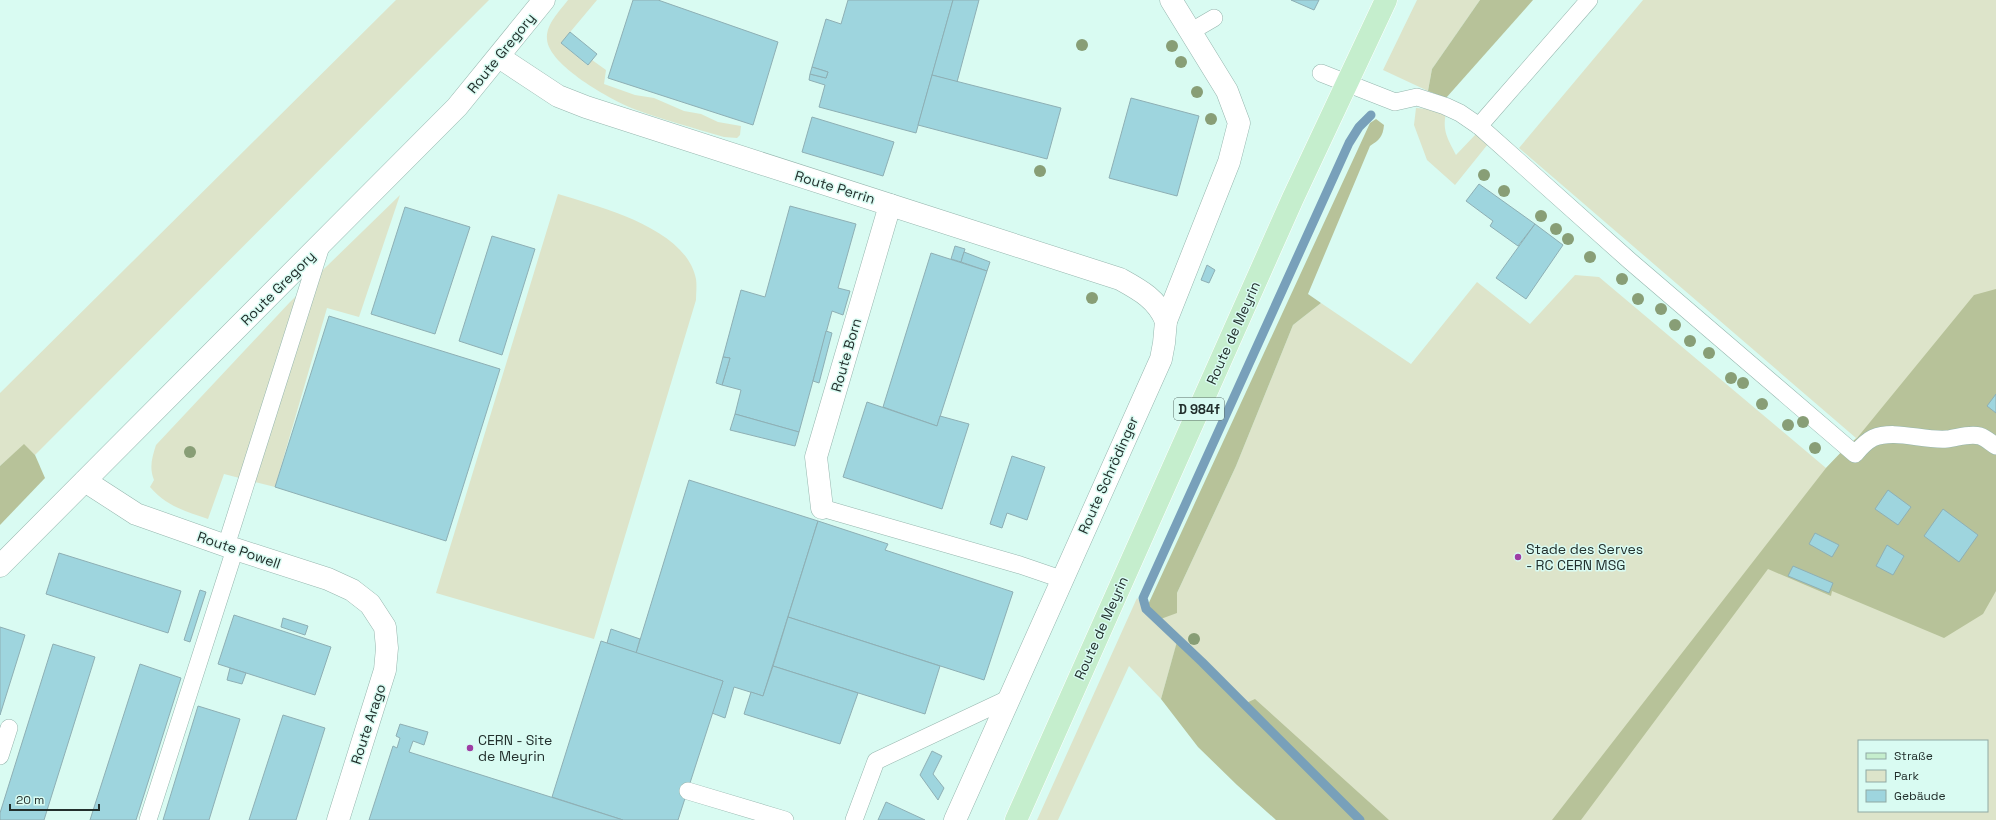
<svg xmlns="http://www.w3.org/2000/svg" width="1996" height="820" viewBox="0 0 1996 820" font-family="'Space Grotesk',sans-serif">
  <style>
    .green { fill: #dde4ca; fill-rule: evenodd }
    .forest { fill: #b7c299 }
    .lines { fill: none; stroke-linecap: round; stroke-linejoin: round }
    .stream { stroke: #78a0ba; stroke-width: 9 }
    .building { fill: #9ed5de; stroke: #8eafb4 }
    .service-casing { stroke: #96b6ae; stroke-width: 18 }
    .minor-casing { stroke: #96b6ae; stroke-width: 23 }
    .primary-casing { stroke: #fff; stroke-width: 23 }
    .service { stroke: #fff; stroke-width: 17 }
    .minor { stroke: #fff; stroke-width: 22 }
    .primary { stroke: #c5eecd; stroke-width: 22 }
    .tree { fill: #889e76 }
    .poi-dot { fill: #9e3da4; stroke: #d9fbf2; stroke-width: 1.5 }
    .labels { text-anchor: middle; stroke-width: 3; stroke-linejoin: round; paint-order: stroke }
    .shield { fill: #d9fbf2; stroke: #596c67; stroke-width: 1 }
    .shield-label { font-size: 13px; font-weight: bold; fill: #222f2c }
    .street-label { font-size: 14px; fill: #222f2c; stroke: #d9fbf2 }
    .poi-label { font-size: 14px; fill: #222f2c; stroke: #d9fbf2; text-anchor: start }
  </style>
  <rect width="100%" height="100%" fill="#d9fbf2"/>
  <g class="green">
    <polygon points="396,0 489,0 35,455 24,445 0,466 0,393"/>
    <path d="M 568,0 L 597,0 L 561,43 L 587,65 L 592,60 L 606,70 L 604,84 L 635,95 L 654,98 L 684,111 L 701,114 L 718,122 L 741,126 L 740,135 L 737,138 L 724,137 C 694,128 663,120 634,109 C 611,100 548,65 547,39 C 546,24 559,12 568,0 Z"/>
    <polygon points="1417,0 1480,0 1432,69 1428,91 1383,70"/>
    <path d="M 1643,0 L 1996,0 L 1996,820 L 1360,820 L 1178,639 L 1161,699 L 1129,666 L 1058,820 L 1037,820 L 1137,598 L 1146,609 L 1177,613 L 1177,593 L 1236,466 L 1293,325 L 1321,303 L 1411,364 L 1477,282 L 1530,324 L 1575,275 L 1599,277 L 1826,468 L 1856,438 L 1519,148 ZM 1859,741 L 1987,741 L 1987,811 L 1859,811 Z"/>
    <path d="M 1416,108 L 1429,109 L 1446,113 C 1442,131 1448,139 1456,155 L 1476,134 L 1488,144 L 1455,185 L 1427,160 L 1414,125 Z"/>
    <path d="M 558,194 C 600,207 686,228 696,279 C 697,286 696,294 696,300 L 594,639 L 436,593 Z"/>
    <path d="M 400,195 L 359,317 L 327,308 L 275,487 L 224,474 L 208,519 C 185,511 166,506 150,487 L 154,480 C 149,467 152,458 156,445 L 290,302 Z"/>
  </g>
  <g class="forest">
    <polygon points="1480,0 1533,0 1446,98 1428,91 1432,69"/>
    <path d="M 1376,119 L 1384,125 C 1383,137 1379,140 1370,146 L 1308,294 L 1321,303 L 1293,325 L 1236,466 L 1177,593 L 1177,613 L 1158,620 L 1146,609 L 1370,123 Z"/>
    <polygon points="1996,289 1996,591 1983,614 1944,638 1832,591 1831,596 1768,569 1581,820 1552,820 1826,468 1846,447 1857,438 1974,295"/>
    <polygon points="24,444 35,455 45,478 0,525 0,466"/>
    <polygon points="1178,638 1244,704 1255,699 1389,820 1276,820 1237,785 1198,747 1161,699"/>
  </g>
  <g class="lines">
    <polyline class="stream" points="1360,820 1202,662 1146,609 1143,598 1349,143 1359,127 1371,115"/>
  </g>
  <g class="building">
    <polygon points="633,0 658,0 778,42 753,125 608,78"/>
    <polygon points="848,0 953,0 916,133 819,107 825,85 809,80 810,74 826,78 828,72 812,67 826,19 841,24"/>
    <polygon points="953,0 979,0 957,82 932,75"/>
    <polygon points="1291,0 1319,0 1314,10"/>
    <polygon points="570,32 597,54 588,65 561,43"/>
    <polygon points="812,67 828,72 826,78 810,74"/>
    <polygon points="932,75 1061,108 1047,159 918,125"/>
    <polygon points="1131,98 1199,116 1177,196 1109,178"/>
    <polygon points="812,117 894,142 883,176 802,152"/>
    <polygon points="1479,184 1535,224 1518,246 1490,226 1493,221 1466,201"/>
    <polygon points="790,206 856,224 838,288 850,291 843,315 832,311 799,432 735,414 741,390 722,385 730,358 723,357 741,290 765,297"/>
    <polygon points="405,207 470,227 435,334 371,314"/>
    <polygon points="1535,224 1563,245 1526,299 1496,278"/>
    <polygon points="492,236 535,249 502,355 459,341"/>
    <polygon points="955,246 965,249 961,262 951,259"/>
    <polygon points="964,252 990,262 987,271 961,262"/>
    <polygon points="931,253 987,271 937,426 883,407"/>
    <polygon points="1207,265 1215,270 1209,283 1201,280"/>
    <polygon points="329,316 500,369 446,541 275,487"/>
    <polygon points="826,331 832,333 819,383 813,381"/>
    <polygon points="723,357 730,358 722,385 716,383"/>
    <polygon points="1996,394 1996,413 1987,406"/>
    <polygon points="867,402 937,426 940,416 969,424 942,509 843,477"/>
    <polygon points="735,414 799,432 795,446 730,430"/>
    <polygon points="1012,456 1045,467 1027,520 1007,513 1002,528 990,524"/>
    <polygon points="689,480 818,521 763,696 734,687 725,718 712,713 723,681 636,653"/>
    <polygon points="1888,490 1911,507 1898,525 1875,509"/>
    <polygon points="1943,509 1978,535 1959,562 1924,536"/>
    <polygon points="818,521 888,544 885,550 1013,592 984,680 788,617"/>
    <polygon points="1815,533 1839,545 1832,557 1809,544"/>
    <polygon points="1887,545 1904,556 1893,575 1876,566"/>
    <polygon points="59,553 181,591 168,633 46,594"/>
    <polygon points="1793,566 1833,583 1829,593 1788,576"/>
    <polygon points="200,590 206,592 190,642 184,640"/>
    <polygon points="234,615 331,647 315,695 218,664"/>
    <polygon points="788,617 940,666 925,714 773,666"/>
    <polygon points="283,618 308,626 305,635 281,627"/>
    <polygon points="0,627 25,635 0,715"/>
    <polygon points="611,629 640,639 636,653 607,643"/>
    <polygon points="601,641 723,681 678,820 623,820 552,797"/>
    <polygon points="53,644 95,657 44,820 0,820 0,813"/>
    <polygon points="140,664 181,678 136,820 90,820"/>
    <polygon points="773,666 858,693 840,744 744,714 751,692 763,696"/>
    <polygon points="230,668 246,673 242,684 227,680"/>
    <polygon points="198,706 240,719 209,820 163,820"/>
    <polygon points="283,715 325,728 296,820 249,820"/>
    <polygon points="400,724 428,732 424,745 413,741 409,752 623,820 369,820 393,746 397,748 400,738 396,736"/>
    <polygon points="932,751 942,756 933,774 944,788 938,800 920,775"/>
    <polygon points="886,802 925,820 878,820"/>
  </g>
  <g class="lines">
    <g class="service-casing">
      <g id="service">
        <polyline points="1190,32 1214,18"/>
        <path d="M 1321,73 L 1395,102 L 1417,97 L 1445,106 L 1460,113 L 1479,126 L 1630,261 L 1855,454 C 1860,448 1865,442 1873,438 C 1895,429 1923,441 1947,439 C 1957,438 1969,433 1980,436 C 1986,438 1991,443 1996,446"/>
        <polyline points="1479,126 1589,0"/>
        <polyline points="822,508 1020,565 1061,579"/>
        <polyline points="226,546 322,243"/>
        <polyline points="0,756 9,728"/>
        <polyline points="688,791 785,820"/>
        <polyline points="148,820 235,549"/>
        <polyline points="854,820 876,761 1010,698"/>
      </g>
    </g>
    <g class="minor-casing">
      <g id="minor">
        <path d="M 499,57 L 558,96 L 586,107 L 1120,279 C 1140,290 1157,299 1166,321"/>
        <polyline points="85,481 136,514 235,549 328,579 352,590 370,604 385,627 387,648 385,670 338,820"/>
        <polyline points="822,508 816,457 890,205"/>
        <polyline points="0,566 457,107 544,0"/>
        <polyline points="955,820 1161,359 1164,343 1166,321 1229,162 1239,123 1227,91 1171,0"/>
      </g>
    </g>
    <g class="primary-casing">
      <polyline id="primary" points="1016,820 1293,198 1386,0"/>
    </g>
    <use href="#service" class="service"/>
    <use href="#minor" class="minor"/>
    <use href="#primary" class="primary"/>
  </g>
  <g class="tree">
    <circle cx="1082" cy="45" r="6"/>
    <circle cx="1172" cy="46" r="6"/>
    <circle cx="1181" cy="62" r="6"/>
    <circle cx="1197" cy="92" r="6"/>
    <circle cx="1211" cy="119" r="6"/>
    <circle cx="1040" cy="171" r="6"/>
    <circle cx="1484" cy="175" r="6"/>
    <circle cx="1504" cy="191" r="6"/>
    <circle cx="1541" cy="216" r="6"/>
    <circle cx="1556" cy="229" r="6"/>
    <circle cx="1568" cy="239" r="6"/>
    <circle cx="1590" cy="257" r="6"/>
    <circle cx="1622" cy="279" r="6"/>
    <circle cx="1092" cy="298" r="6"/>
    <circle cx="1638" cy="299" r="6"/>
    <circle cx="1661" cy="309" r="6"/>
    <circle cx="1675" cy="325" r="6"/>
    <circle cx="1690" cy="341" r="6"/>
    <circle cx="1709" cy="353" r="6"/>
    <circle cx="1731" cy="378" r="6"/>
    <circle cx="1743" cy="383" r="6"/>
    <circle cx="1762" cy="404" r="6"/>
    <circle cx="1803" cy="422" r="6"/>
    <circle cx="1788" cy="425" r="6"/>
    <circle cx="1815" cy="448" r="6"/>
    <circle cx="190" cy="452" r="6"/>
    <circle cx="1194" cy="639" r="6"/>
  </g>
  <g class="poi-dot">
    <circle cx="1518" cy="557" r="4"/>
    <circle cx="470" cy="748" r="4"/>
  </g>
  <g class="labels">
    <rect class="shield" x="1174" y="398" width="50" height="22" rx="3"/>
    <g class="shield-label">
      <text x="1199" y="414">D 984f</text>
    </g>
    <g class="street-label">
      <text transform="translate(501 53) rotate(-51)" y="5">Route Gregory</text>
      <text transform="translate(835 187) rotate(17)" y="5">Route Perrin</text>
      <text transform="translate(278 288) rotate(-45)" y="5">Route Gregory</text>
      <text transform="translate(1233 333) rotate(-66)" y="5">Route de Meyrin</text>
      <text transform="translate(846 355) rotate(-74)" y="5">Route Born</text>
      <text transform="translate(1108 475) rotate(-66)" y="5">Route Schrödinger</text>
      <text transform="translate(239 550) rotate(19)" y="5">Route Powell</text>
      <text transform="translate(1101 628) rotate(-66)" y="5">Route de Meyrin</text>
      <text transform="translate(368 724) rotate(-72)" y="5">Route Arago</text>
    </g>
    <g class="poi-label">
      <text x="1526" y="554">Stade des Serves<tspan x="1526" dy="16">- RC CERN MSG</tspan></text>
      <text x="478" y="745">CERN - Site<tspan x="478" dy="16">de Meyrin</tspan></text>
    </g>
  </g>
  <rect x="1858" y="740" width="130" height="72" fill="#d9fbf2" stroke="#90a9a3"/>
  <rect x="1866" y="753" width="20" height="6" fill="#c5eecd" stroke="#90a9a3"/>
  <text x="1894" y="760" font-size="12" fill="#222f2c">Straße</text>
  <rect x="1866" y="770" width="20" height="12" fill="#dde4ca" stroke="#90a9a3"/>
  <text x="1894" y="780" font-size="12" fill="#222f2c">Park</text>
  <rect x="1866" y="790" width="20" height="12" fill="#9ed5de" stroke="#90a9a3"/>
  <text x="1894" y="800" font-size="12" fill="#222f2c">Gebäude</text>
  <path d="M10 804v6h89v-6" fill="none" stroke="#222f2c" stroke-width="2"/>
  <text x="16" y="804" font-size="12" fill="#222f2c" stroke="#d9fbf2" stroke-width="3" paint-order="stroke">20 m</text>
</svg>
